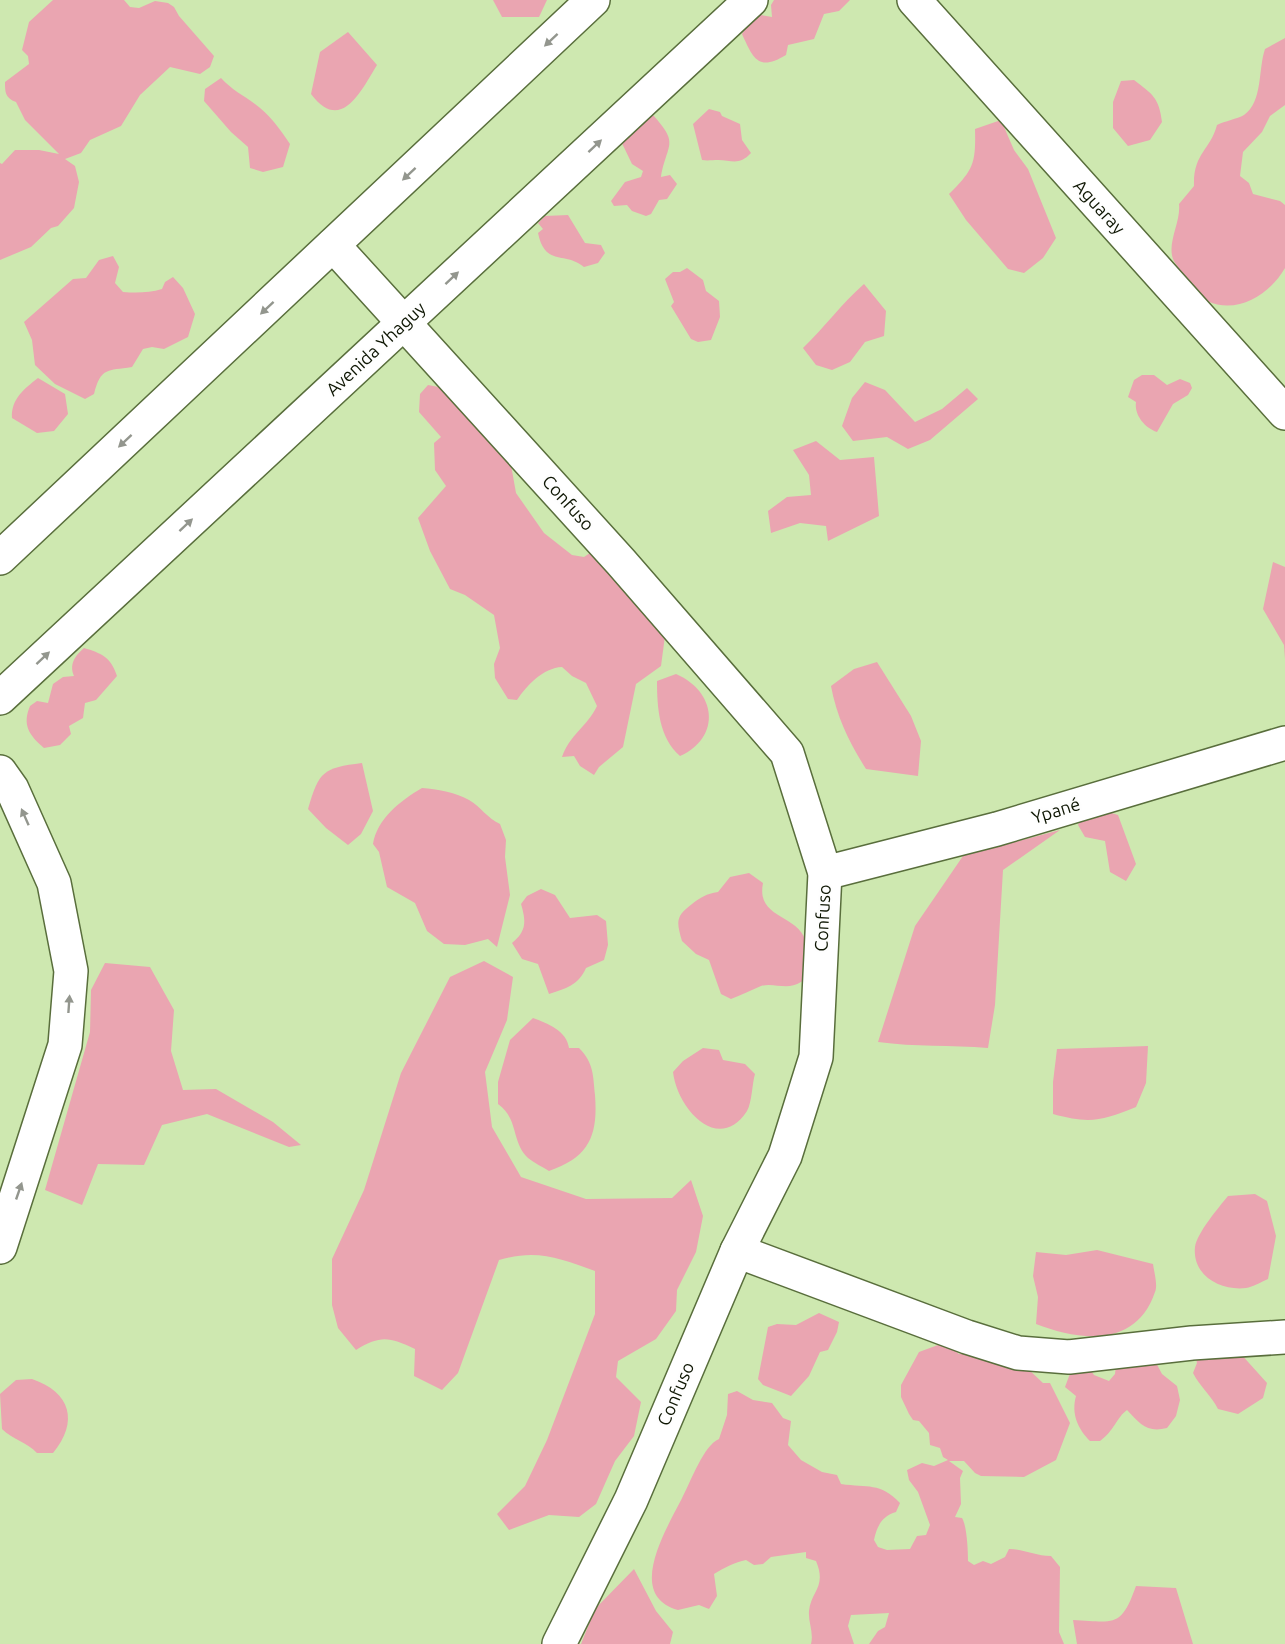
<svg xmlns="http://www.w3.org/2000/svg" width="1285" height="1644" viewBox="0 0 1285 1644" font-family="Ubuntu,sans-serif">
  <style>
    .green { fill: #eaa5b1 }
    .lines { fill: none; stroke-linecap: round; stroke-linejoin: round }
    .minor-casing { stroke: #596e3c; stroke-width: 36 }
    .minor { stroke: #fff; stroke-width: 33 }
    .oneway { fill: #93968e }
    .labels { text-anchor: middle; stroke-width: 5; stroke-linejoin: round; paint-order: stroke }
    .street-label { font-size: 18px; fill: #0e1603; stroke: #fefefe }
  </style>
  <rect width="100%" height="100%" fill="#cee8b0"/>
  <g class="green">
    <path d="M 53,0 L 124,0 L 130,7 L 139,8 L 155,1 L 168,3 L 174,7 L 179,16 L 214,56 L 210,67 L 200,74 L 170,67 L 140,95 L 121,126 L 90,140 L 81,153 L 65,159 L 75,166 L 79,182 L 74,208 L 58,226 L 51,228 L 31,247 L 0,260 L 0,163 L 2,164 L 15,150 L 39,150 L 59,154 L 25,120 L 16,102 C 5,98 5,92 5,82 L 29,64 L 28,56 L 22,50 L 29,22 Z"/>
    <polygon points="493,0 547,0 539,17 502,17"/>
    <path d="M 774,0 L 850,0 L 839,11 L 824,14 L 814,39 L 788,45 L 786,55 C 758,72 753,58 742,34 L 755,14 L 772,17 L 771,5 Z"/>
    <path d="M 348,32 L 377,65 C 361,91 341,134 311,94 L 320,52 Z"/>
    <path d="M 1285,38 L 1285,105 L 1270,116 L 1262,132 L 1243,152 L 1240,176 L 1249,183 L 1253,194 L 1280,201 L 1285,205 L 1285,268 C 1270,294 1238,315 1207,301 C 1199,298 1195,288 1189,281 C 1184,275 1176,266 1173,259 C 1167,242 1181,222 1179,204 L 1194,186 C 1193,153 1210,151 1217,125 C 1225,121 1237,119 1244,115 C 1263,102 1258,69 1265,49 Z"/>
    <path d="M 221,78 C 232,90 243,95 255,104 C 270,115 280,129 290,144 L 283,167 L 263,172 L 250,168 L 248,147 L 231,132 L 204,101 L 205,89 Z"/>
    <path d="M 1134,80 C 1152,94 1159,97 1162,122 L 1150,140 L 1128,146 L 1113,128 L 1113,102 L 1121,81 Z"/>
    <path d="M 709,109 L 720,112 L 722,116 L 740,124 L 742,140 L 751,153 C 739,166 732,160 718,160 C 712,160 708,161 702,160 L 693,124 Z"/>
    <path d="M 642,115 L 653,115 C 680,145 667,143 661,177 L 670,175 L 677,184 L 667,199 L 659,200 L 651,214 L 646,216 L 632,211 L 627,205 L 614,206 L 611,201 L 625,182 L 641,177 L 643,171 L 632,164 L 619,137 Z"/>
    <path d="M 1001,120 L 1014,150 L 1028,169 L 1056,238 L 1043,258 L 1024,273 L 1008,269 L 966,220 L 949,194 C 973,170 976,164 975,129 Z"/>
    <path d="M 568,215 L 585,243 L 601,245 L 605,253 L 598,263 L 584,267 C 565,251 545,267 538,233 L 543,229 L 538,223 L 545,216 Z"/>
    <path d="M 113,256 L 119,267 L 115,283 L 123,292 C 136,293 149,293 162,289 L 165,282 L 173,277 L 183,288 L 195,314 L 188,337 L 164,349 L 152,347 L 143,349 L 132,367 C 107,371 101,367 94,394 L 85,399 L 55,384 L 35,365 L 32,340 L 24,322 L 73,279 L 86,278 L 99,260 Z"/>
    <polygon points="687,268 703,280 706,291 719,301 720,317 711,340 698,342 691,339 671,306 674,302 665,279 673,272 680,272"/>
    <path d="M 864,284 L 886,311 L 884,336 L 865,342 L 850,362 L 832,370 L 816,365 L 803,348 C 825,327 841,304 864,284 Z"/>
    <path d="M 1142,375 L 1154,375 L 1167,385 L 1180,379 L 1190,383 L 1192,388 L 1188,395 L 1173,404 L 1157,432 C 1145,428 1134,415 1136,402 L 1128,397 L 1134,380 Z"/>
    <path d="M 38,378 L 65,394 L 68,414 L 54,431 L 37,433 L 12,418 C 11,399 24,389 38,378 Z"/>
    <polygon points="865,382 885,390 915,422 942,409 967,388 978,399 930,440 908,449 887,437 853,441 842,426 852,398"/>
    <path d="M 428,385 L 449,389 L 511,465 L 516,493 L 544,533 L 572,555 L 584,557 L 590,553 L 621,562 L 665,636 L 661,666 L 636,684 L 623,747 L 599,767 L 594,775 L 580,766 L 574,756 L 562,757 C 570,734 587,727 597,706 L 586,683 L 572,676 L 562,667 C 543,668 527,685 517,700 L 508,699 L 495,678 L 494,664 L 500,648 L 494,615 L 465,595 L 450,589 L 430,551 L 418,518 L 446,486 L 435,470 L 434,443 L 441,437 L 419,412 L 420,394 Z"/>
    <polygon points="816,441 840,460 874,457 879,516 828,541 826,526 800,523 771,533 768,511 787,497 811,495 809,475 793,450"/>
    <polygon points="1273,562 1285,567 1285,659 1284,645 1263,609"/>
    <path d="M 84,648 C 101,653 111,657 117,676 L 96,700 L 85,703 L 83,718 L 69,726 L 71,734 L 60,745 L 44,748 C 29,735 22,725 30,706 L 37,701 L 48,703 L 53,684 L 63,677 L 74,676 C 69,664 75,656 84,648 Z"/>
    <path d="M 877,662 L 911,716 L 921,741 L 918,776 L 866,769 C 849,742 837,718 831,686 L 854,669 Z"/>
    <path d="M 676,674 C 716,691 722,737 680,756 C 659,738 657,708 657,681 Z"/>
    <path d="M 362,763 L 373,811 L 361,834 L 348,845 L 326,828 L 308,809 C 319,771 323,768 362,763 Z"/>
    <path d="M 422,788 C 437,789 455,792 469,800 C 481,807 487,818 500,824 L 506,840 L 505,857 L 510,895 L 497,947 L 488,939 L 465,945 L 444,944 L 427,931 L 415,903 L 387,887 L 379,852 L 373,844 C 377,819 400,801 422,788 Z"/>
    <polygon points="1102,810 1118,815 1136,864 1126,881 1110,872 1105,841 1085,837 1078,825 1083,813"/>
    <path d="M 1060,830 L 1003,870 L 995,1005 L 988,1048 C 951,1045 915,1047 878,1042 L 915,926 L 963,856 Z"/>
    <path d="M 749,873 L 763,883 C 756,919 796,913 806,941 C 809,947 806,958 806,965 C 806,971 807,978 801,982 C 787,991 774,982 761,986 C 751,990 742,995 731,999 L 721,994 L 709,960 L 696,954 L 682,941 C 676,921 676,916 692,904 C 701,897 706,894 718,892 L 730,877 Z"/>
    <path d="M 541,889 L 555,895 L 570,918 L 597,915 L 606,921 L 608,945 L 604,960 L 586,968 C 578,986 566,988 549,994 L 538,964 L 522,959 L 512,943 C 527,931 526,921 521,904 L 527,896 Z"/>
    <path d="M 484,961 L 513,977 L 507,1020 L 485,1072 L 492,1127 L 521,1177 L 586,1199 L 672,1198 L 691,1180 L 703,1216 L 696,1252 L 677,1290 L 676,1311 L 656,1339 L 618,1361 L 616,1377 L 641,1402 L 634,1436 L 615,1461 L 596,1504 L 579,1517 L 549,1515 L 509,1530 L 497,1514 L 525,1486 L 547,1440 L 595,1314 L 595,1271 C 559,1258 537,1249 499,1260 L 458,1373 L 442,1390 L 414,1376 L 415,1349 C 389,1337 381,1335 356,1350 L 338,1328 L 332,1305 L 332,1259 L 364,1190 L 401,1073 L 450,977 Z"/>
    <polygon points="105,963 150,967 174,1010 171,1051 183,1090 216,1089 273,1122 301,1145 289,1147 207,1114 162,1125 144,1165 98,1164 82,1205 45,1190 90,1032 91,990"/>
    <path d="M 533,1018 C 547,1023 567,1031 569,1048 L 579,1048 C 594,1063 593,1076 595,1095 C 598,1135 590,1157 549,1171 C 543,1167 534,1163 528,1158 C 511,1142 519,1119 498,1104 L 498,1082 L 510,1040 Z"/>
    <path d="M 1148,1046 L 1146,1083 L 1136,1107 C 1102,1121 1089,1124 1053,1114 L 1053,1082 L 1057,1049 Z"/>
    <path d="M 703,1048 L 719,1050 L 723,1060 L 745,1064 L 755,1074 C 752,1084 752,1102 747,1111 C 718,1155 677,1108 673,1072 L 683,1061 Z"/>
    <path d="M 1255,1194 L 1267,1201 L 1276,1236 L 1268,1279 C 1261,1282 1253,1287 1246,1288 C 1221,1291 1192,1276 1195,1247 C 1197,1233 1219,1207 1228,1196 Z"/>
    <path d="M 1097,1250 L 1153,1264 C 1154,1272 1158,1285 1155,1292 C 1136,1348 1080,1341 1036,1324 L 1038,1297 L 1033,1276 L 1036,1252 L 1066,1255 Z"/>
    <polygon points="819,1313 839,1322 837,1332 828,1350 820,1352 809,1376 791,1396 763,1385 758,1379 768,1327 777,1324 796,1325"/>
    <path d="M 938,1345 L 948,1345 L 959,1354 L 987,1349 L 1027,1368 L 1043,1383 L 1050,1383 L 1070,1423 L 1056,1460 L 1024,1477 L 981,1476 L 975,1473 L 964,1461 L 949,1461 L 963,1471 L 960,1478 L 961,1504 L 955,1517 L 962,1518 C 967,1526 968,1551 968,1561 L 974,1565 L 983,1561 L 991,1564 L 1005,1557 L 1009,1549 C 1024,1549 1035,1556 1051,1556 L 1060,1567 L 1059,1632 L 1064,1644 L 869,1644 L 878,1631 L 885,1627 L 889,1613 L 851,1615 L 848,1626 L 854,1644 L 811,1644 C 814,1633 808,1622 809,1611 C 811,1591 827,1587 816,1561 L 806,1558 L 806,1552 L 771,1557 L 763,1564 L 754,1565 L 746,1560 C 735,1562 724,1568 714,1574 L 717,1596 L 709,1609 L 699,1605 L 678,1610 C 624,1595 668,1527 683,1496 C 691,1481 704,1445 719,1439 L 727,1415 L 728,1394 L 737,1391 L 753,1400 L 772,1403 L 783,1418 L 791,1421 L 788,1445 L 801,1460 L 822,1472 L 837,1475 L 841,1484 C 868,1488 880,1482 900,1503 L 896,1512 C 882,1516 877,1526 874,1540 L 878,1547 L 887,1550 L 910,1549 L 917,1536 L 926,1535 L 930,1525 L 918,1492 L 909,1480 L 907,1470 L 922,1463 L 934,1466 L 948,1460 L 943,1457 L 940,1448 L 930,1445 L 929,1433 L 919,1421 L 913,1420 L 909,1414 L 901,1397 L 901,1385 L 919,1352 Z"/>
    <path d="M 1194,1349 L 1240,1353 L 1267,1383 L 1263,1398 L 1238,1414 L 1218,1409 C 1211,1395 1200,1387 1193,1373 L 1197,1363 Z"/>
    <path d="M 1154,1359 L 1162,1374 L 1177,1386 L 1180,1400 L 1176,1416 L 1167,1428 C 1147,1433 1140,1424 1127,1410 C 1117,1417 1114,1431 1100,1441 L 1090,1441 C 1078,1429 1071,1414 1076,1396 L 1065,1387 L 1071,1371 L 1089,1368 L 1094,1375 L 1109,1381 L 1115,1374 L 1116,1365 Z"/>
    <path d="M 32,1379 C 71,1392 79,1422 53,1453 L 37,1453 C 27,1442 13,1440 2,1429 L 0,1394 L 16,1380 Z"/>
    <polygon points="634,1569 656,1611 673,1632 670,1644 581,1644 595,1609"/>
    <path d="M 1136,1586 L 1176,1588 L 1193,1644 L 1077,1644 L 1073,1620 C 1115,1622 1121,1628 1136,1586 Z"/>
  </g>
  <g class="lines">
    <g class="minor-casing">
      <g id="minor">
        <polyline points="914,0 1285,413"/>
        <polyline points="333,245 621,562 787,753 825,873 816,1057 785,1156 737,1251 631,1500 559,1644"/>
        <polyline points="0,558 593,0"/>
        <polyline points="0,698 751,0"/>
        <polyline points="0,772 12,789 54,883 71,971 65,1045 0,1247"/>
        <polyline points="825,873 997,829 1285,743"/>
        <polyline points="737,1251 967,1337 1018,1353 1069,1357 1192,1343 1285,1337"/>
      </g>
    </g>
    <use href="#minor" class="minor"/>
  </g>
  <defs><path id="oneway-solid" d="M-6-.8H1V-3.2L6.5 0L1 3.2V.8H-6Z" transform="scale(1.5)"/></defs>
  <g class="oneway">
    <use href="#oneway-solid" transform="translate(551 40) rotate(137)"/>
    <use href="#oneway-solid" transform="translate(595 146) rotate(-43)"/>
    <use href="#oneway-solid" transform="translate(409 174) rotate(137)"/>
    <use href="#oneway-solid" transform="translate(452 278) rotate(-43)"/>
    <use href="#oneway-solid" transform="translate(267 308) rotate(137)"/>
    <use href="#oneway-solid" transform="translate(125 441) rotate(137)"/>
    <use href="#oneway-solid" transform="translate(186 525) rotate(-43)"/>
    <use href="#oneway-solid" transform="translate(43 658) rotate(-43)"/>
    <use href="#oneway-solid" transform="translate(25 817) rotate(-114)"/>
    <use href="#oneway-solid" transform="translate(69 1004) rotate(-86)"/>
    <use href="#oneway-solid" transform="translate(19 1191) rotate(-71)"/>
  </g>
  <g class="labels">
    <g class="street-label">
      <text transform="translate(1099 207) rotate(48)" y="6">Aguaray</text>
      <text transform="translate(376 349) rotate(-43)" y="6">Avenida Yhaguy</text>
      <text transform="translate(568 503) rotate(48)" y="6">Confuso</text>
      <text transform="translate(1056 811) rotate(-17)" y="6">Ypané</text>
      <text transform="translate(823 918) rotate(-87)" y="6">Confuso</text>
      <text transform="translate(676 1394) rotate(-67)" y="6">Confuso</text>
    </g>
  </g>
</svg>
